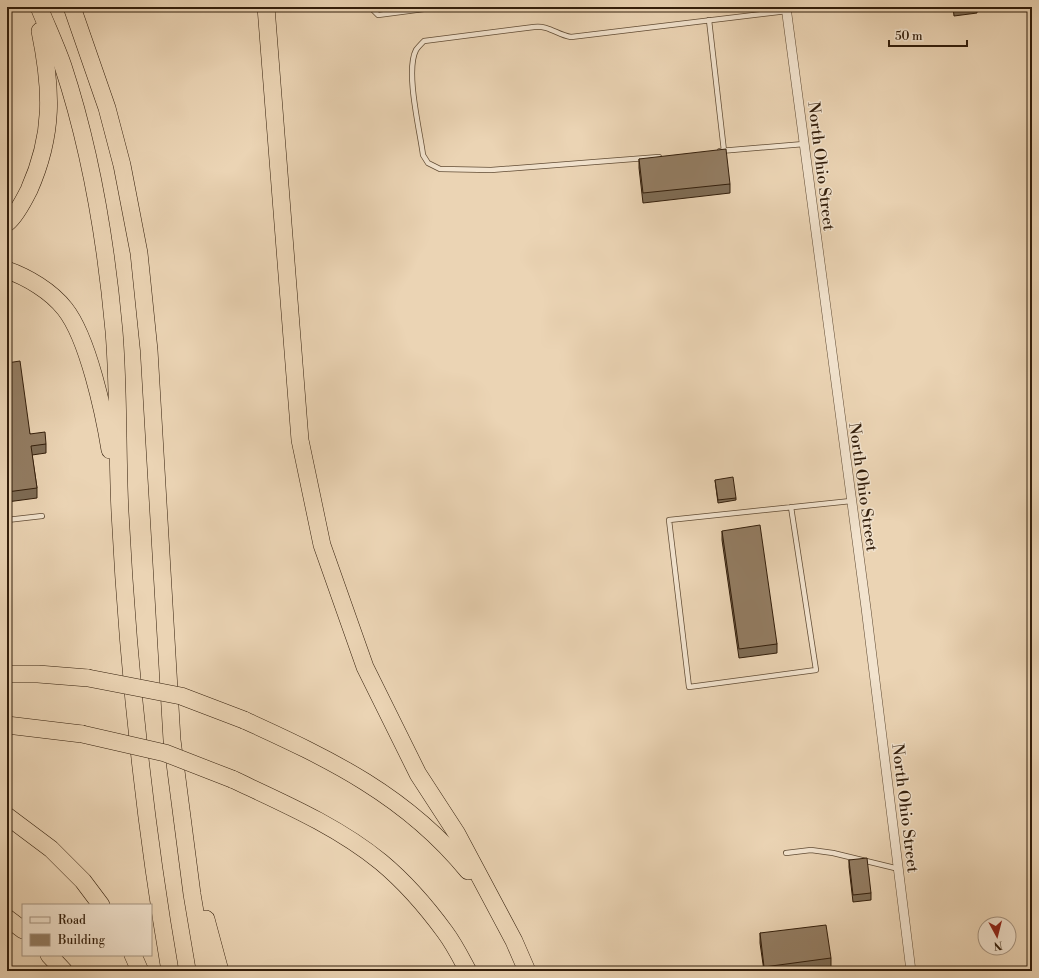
<svg xmlns="http://www.w3.org/2000/svg" width="1039" height="978" viewBox="0 0 1039 978" font-family="'Libre Bodoni',serif">
  <style>
    .lines { fill: none; stroke-linecap: round; stroke-linejoin: round }
    .lane-casing { stroke: #614c35; stroke-width: 6 }
    .street-casing { stroke: #614c35; stroke-width: 10 }
    .highway-casing { stroke: #331e0b; stroke-width: 18 }
    .lane { stroke: #f2e3ce; stroke-width: 4.5 }
    .street { stroke: #f2e3ce; stroke-width: 9 }
    .highway { stroke: #ebd4b4; stroke-width: 17 }
    .highway-bridge-casing { stroke: #331e0b; stroke-width: 18; stroke-linecap: butt }
    .highway-bridge { stroke: #ebd4b4; stroke-width: 17 }
    .wall { fill: #7e6c55; stroke: #331e0b }
    .building { fill: #937d63; stroke: #331e0b }
    .labels { text-anchor: middle; stroke-width: 3; stroke-linejoin: round; paint-order: stroke }
    .street-label { font-size: 16px; fill: #331e0b; stroke: #f2e3ce }
  </style>
  <rect width="100%" height="100%" fill="#ebd4b4"/>
  <filter id="stains"><feTurbulence type="fractalNoise" baseFrequency=".005" numOctaves="4"/><feColorMatrix values="0 0 0 0 .2 0 0 0 0 .09 0 0 0 0 .02 0 0 0 .5 -.17"/></filter>
  <radialGradient id="worn" r=".72"><stop offset=".6" stop-color="#630" stop-opacity="0"/><stop offset="1" stop-color="#630" stop-opacity=".3"/></radialGradient>
  <g class="lines">
    <g class="lane-casing">
      <g id="lane">
        <polyline points="370,7 378,15 439,7"/>
        <polyline points="709,20 724,151"/>
        <polyline points="720,151 804,144"/>
        <path d="M 659,157 L 491,170 L 440,169 L 428,163 L 423,155 C 420,131 405,71 416,50 C 418,47 421,44 424,41 L 534,27 C 549,25 557,35 571,37 L 787,11"/>
        <polyline points="791,507 816,670 689,687 669,520 851,501"/>
        <polyline points="7,520 42,516"/>
        <polyline points="786,853 811,850 833,853 899,869"/>
      </g>
    </g>
    <g class="street-casing">
      <polyline id="street" points="786,7 866,608 911,971"/>
    </g>
    <g class="highway-casing">
      <g id="highway">
        <path d="M 39,7 C 47,27 56,46 63,66 C 91,151 106,242 114,331 C 119,391 117,452 120,512 C 128,666 144,820 170,971"/>
        <polyline points="72,7 107,108 122,165 139,253 149,350 172,740 192,894 205,971"/>
        <polyline points="266,7 300,440 322,545 365,667 418,774 457,834 514,941 527,971"/>
        <path d="M 7,223 C 16,216 24,200 29,190 C 54,134 52,89 40,31"/>
        <path d="M 7,270 C 27,277 51,291 65,309 C 88,338 104,413 110,450"/>
        <polyline points="7,674 38,674 88,678"/>
        <path d="M 244,720 C 330,759 407,796 468,871"/>
        <polyline points="7,725 82,734"/>
        <path d="M 232,779 C 283,803 337,826 381,862 C 405,882 426,906 445,932 C 454,944 461,958 468,971"/>
        <polyline points="7,816 51,849 83,881 101,905"/>
        <polyline points="7,918 23,930"/>
        <polyline points="206,919 220,971"/>
        <polyline points="49,955 64,971"/>
        <polyline points="133,955 140,971"/>
      </g>
    </g>
    <use href="#lane" class="lane"/>
    <use href="#street" class="street"/>
    <use href="#highway" class="highway"/>
    <g class="highway-bridge-casing">
      <g id="highway-bridge">
        <polyline points="88,678 181,696 244,720"/>
        <polyline points="82,734 165,753 232,779"/>
      </g>
    </g>
    <use href="#highway-bridge" class="highway-bridge"/>
  </g>
  <g class="wall">
    <polygon points="953,7 977,7 977,13 954,16"/>
    <polygon points="639,159 730,184 730,193 643,203 639,168"/>
    <polygon points="7,363 30,434 46,444 46,453 32,455 37,488 37,498 7,502"/>
    <polygon points="715,480 736,498 736,500 718,503"/>
    <polygon points="722,531 777,644 777,653 739,658 722,540"/>
    <polygon points="849,860 871,893 871,900 853,902 849,867"/>
    <polygon points="760,933 831,958 831,968 805,971 764,971 760,943"/>
  </g>
  <g class="building">
    <polygon points="726,149 730,184 643,193 639,159"/>
    <polygon points="20,361 30,434 45,432 46,444 31,446 37,488 7,492 7,363"/>
    <polygon points="733,477 736,498 718,500 715,480"/>
    <polygon points="760,525 777,644 739,649 722,531"/>
    <polygon points="867,858 871,893 853,895 849,860"/>
    <polygon points="826,925 831,958 764,967 760,933"/>
  </g>
  <g class="labels">
    <g class="street-label">
      <text transform="translate(822 166) rotate(83)" y="6">North Ohio Street</text>
      <text transform="translate(864 487) rotate(82)" y="6">North Ohio Street</text>
      <text transform="translate(906 808) rotate(83)" y="6">North Ohio Street</text>
    </g>
  </g>
  <rect width="1039" height="978" fill="none" stroke="#ebd4b4" stroke-width="24"/>
  <rect x="8" y="8" width="1023" height="962" fill="none" stroke="#331e0b" stroke-width="2"/>
  <rect x="12" y="12" width="1015" height="954" fill="none" stroke="#331e0b"/>
  <rect x="22" y="904" width="130" height="52" fill="#f2e3ce" stroke="#a69480"/>
  <rect x="30" y="917" width="20" height="6" fill="#f2e3ce" stroke="#a69480"/>
  <text x="58" y="924" font-size="12" fill="#331e0b">Road</text>
  <rect x="30" y="934" width="20" height="12" fill="#937d63" stroke="#a69480"/>
  <text x="58" y="944" font-size="12" fill="#331e0b">Building</text>
  <g transform="translate(997 936) rotate(173)"><circle r="19" fill="#f2e3ce" stroke="#a69480"/>
  <path d="M0-3L7 15L0 10L-7 15Z" fill="#8f2418"/>
  <text y="-6" font-size="11" font-weight="bold" text-anchor="middle" fill="#331e0b">N</text>
  </g>
  <path d="M889 40v6h78v-6" fill="none" stroke="#331e0b" stroke-width="2"/>
  <text x="895" y="40" font-size="12" fill="#331e0b" stroke="#f2e3ce" stroke-width="3" paint-order="stroke">50 m</text>
  <rect width="100%" height="100%" filter="url(#stains)"/>
  <rect width="100%" height="100%" fill="url(#worn)"/>
</svg>
